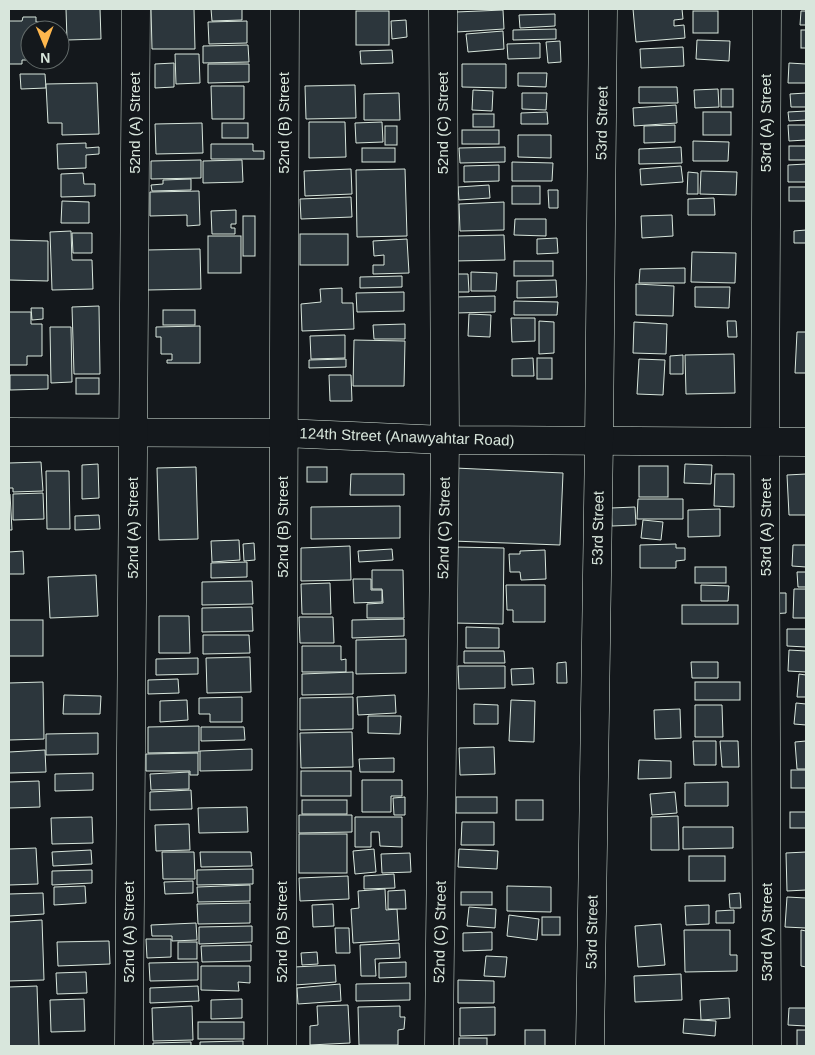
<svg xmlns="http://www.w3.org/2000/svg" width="815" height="1055" viewBox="0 0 815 1055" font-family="Arial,sans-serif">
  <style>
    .building { fill: #2c363c; stroke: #d8e6dc }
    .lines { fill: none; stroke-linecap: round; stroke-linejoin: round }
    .minor-casing { stroke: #d8e6dc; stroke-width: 29 }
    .minor { stroke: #14181c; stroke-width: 28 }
    .labels { text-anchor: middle; stroke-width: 4; stroke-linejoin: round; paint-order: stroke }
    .street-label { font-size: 15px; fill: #d8e6dc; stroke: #14181c }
  </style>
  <rect width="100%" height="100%" fill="#14181c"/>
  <g class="building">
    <polygon points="66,9 100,9 101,39 67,40"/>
    <polygon points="151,9 194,9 195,49 152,49"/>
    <polygon points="211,9 242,9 242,20 212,21"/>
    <polygon points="633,9 682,9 683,19 674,20 674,26 684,25 685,38 636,42"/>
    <polygon points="503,10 504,29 457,32 456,12"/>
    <rect x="356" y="11" width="33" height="34"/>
    <rect x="693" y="11" width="25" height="22"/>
    <polygon points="801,11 806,11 806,25 800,25"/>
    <polygon points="555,14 555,26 520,28 519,15"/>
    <polygon points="23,17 36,17 36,22 46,22 46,30 30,30 30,60 46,60 22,60 22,64 9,64 9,21 22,21"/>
    <polygon points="406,20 407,37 392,39 391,21"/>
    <polygon points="247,21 247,43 209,44 208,22"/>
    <polygon points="556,29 556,39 513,40 513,30"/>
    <rect x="801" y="30" width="5" height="18"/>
    <polygon points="503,31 504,49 468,52 466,34"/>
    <polygon points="697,40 730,41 729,61 696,59"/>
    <polygon points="560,41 561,62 548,63 546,42"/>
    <polygon points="540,43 540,58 508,59 507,44"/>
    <polygon points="248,45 249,62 203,63 203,46"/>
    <polygon points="683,47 684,66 641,68 640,49"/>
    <polygon points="392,50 393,63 361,64 360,51"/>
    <polygon points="175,54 199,54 200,83 176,84"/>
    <polygon points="174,63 174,87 155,88 155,64"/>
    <polygon points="789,63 806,64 806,83 788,83"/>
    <polygon points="208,64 249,64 249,82 208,83"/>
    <polygon points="462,64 506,64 506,88 462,87"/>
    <polygon points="518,73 547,73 546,87 518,86"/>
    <polygon points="20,74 45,74 46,88 21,89"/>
    <polygon points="97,83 99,134 62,135 62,123 48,123 46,84"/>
    <polygon points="355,85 356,118 306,119 305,86"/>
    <polygon points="211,86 244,86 244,119 212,119"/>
    <polygon points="639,87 677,87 678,103 639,103"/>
    <polygon points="718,89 719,107 695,108 694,90"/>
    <rect x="721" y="89" width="12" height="18"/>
    <polygon points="473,90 493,91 492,111 472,110"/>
    <polygon points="399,93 400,120 364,120 364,94"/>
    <polygon points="522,93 547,93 546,110 522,109"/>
    <polygon points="806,93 806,107 791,107 790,94"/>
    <polygon points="676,105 677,123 634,126 633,108"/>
    <polygon points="806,111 806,120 789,121 788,112"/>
    <polygon points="547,112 548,124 521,124 521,113"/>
    <rect x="703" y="112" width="28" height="23"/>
    <rect x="473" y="114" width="21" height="13"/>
    <polygon points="309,122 345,122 346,157 309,158"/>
    <polygon points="382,122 383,142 356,143 355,123"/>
    <polygon points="202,123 203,153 156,154 155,124"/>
    <rect x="222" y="123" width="26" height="15"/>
    <polygon points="675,125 675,142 644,143 644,126"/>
    <polygon points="788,125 806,125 806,140 789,141"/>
    <rect x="385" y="126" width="12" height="19"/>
    <rect x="462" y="130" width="37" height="14"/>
    <polygon points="518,135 551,135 551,158 518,157"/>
    <polygon points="693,141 729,142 728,161 693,161"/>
    <polygon points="86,143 86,148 99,147 99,154 86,155 86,168 58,169 57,144"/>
    <polygon points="211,144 253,144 253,151 264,151 264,159 211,159"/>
    <rect x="789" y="146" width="17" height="14"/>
    <polygon points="505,147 505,162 460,163 459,148"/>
    <polygon points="681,147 682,163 639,164 639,149"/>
    <rect x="362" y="148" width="33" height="14"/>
    <polygon points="201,160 201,178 151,179 151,161"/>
    <polygon points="242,160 243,182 203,183 203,161"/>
    <polygon points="512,162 553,163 552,181 512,181"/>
    <polygon points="806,164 806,182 788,182 788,165"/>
    <polygon points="499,165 499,181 464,182 464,166"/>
    <polygon points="681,166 683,182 641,185 640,169"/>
    <polygon points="351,169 352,194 305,196 304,171"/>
    <polygon points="405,169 407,236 357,237 356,170"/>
    <polygon points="701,171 737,172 736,195 700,194"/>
    <polygon points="688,172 698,173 698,194 687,194"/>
    <polygon points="83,173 84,184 95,184 95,196 61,197 61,174"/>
    <polygon points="191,179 191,190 152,191 151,185 163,184 163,180"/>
    <polygon points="489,185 490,198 459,200 458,187"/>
    <rect x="512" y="186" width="28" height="18"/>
    <rect x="789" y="187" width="17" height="14"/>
    <polygon points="548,190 558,190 558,208 549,208"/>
    <polygon points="199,191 200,225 187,226 187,215 150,216 150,192"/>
    <polygon points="351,197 352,217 301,219 300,199"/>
    <polygon points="714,198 715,215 688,215 688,199"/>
    <polygon points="62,201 89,202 89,223 61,223"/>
    <polygon points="504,202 504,230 460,231 459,204"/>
    <polygon points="236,210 236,224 231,224 231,228 235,228 235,234 212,234 211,211"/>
    <polygon points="672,215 673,236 642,238 641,216"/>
    <rect x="243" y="216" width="12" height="40"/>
    <polygon points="515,219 546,219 546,236 514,235"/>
    <polygon points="806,230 806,243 794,243 794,231"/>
    <polygon points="71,231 72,260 92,260 93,289 52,290 50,232"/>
    <polygon points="72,233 92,233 92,253 73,253"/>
    <rect x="300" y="234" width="48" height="31"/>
    <polygon points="504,235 505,260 454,261 454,236"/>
    <rect x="208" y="236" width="33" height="37"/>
    <polygon points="557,238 558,253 537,254 537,239"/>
    <polygon points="407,239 409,273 373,274 373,265 384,265 384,255 374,256 373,241"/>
    <polygon points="9,240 48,241 48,281 9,280"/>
    <polygon points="200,249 201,289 147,290 146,250"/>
    <polygon points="692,252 736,253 735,283 691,282"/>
    <rect x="514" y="261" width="39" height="15"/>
    <polygon points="685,268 685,283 639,283 640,269"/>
    <polygon points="471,272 497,273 496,291 471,291"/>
    <polygon points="455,274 468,274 469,292 455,292"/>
    <polygon points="402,276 402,287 360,288 360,277"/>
    <polygon points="556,280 557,297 517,298 517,281"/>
    <polygon points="636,284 674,286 673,316 636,315"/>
    <polygon points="695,287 730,287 729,308 695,307"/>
    <polygon points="342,288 342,303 353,303 354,329 302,331 301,304 321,302 320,289"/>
    <polygon points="404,292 404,311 357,312 356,293"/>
    <polygon points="495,296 495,312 456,313 456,297"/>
    <polygon points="514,301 558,302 557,315 514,315"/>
    <polygon points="99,306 100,374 74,374 72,307"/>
    <polygon points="31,308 43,308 43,319 32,320"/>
    <rect x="163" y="310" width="32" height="15"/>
    <polygon points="9,312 31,312 31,324 42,324 42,356 27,356 27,365 9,365"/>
    <polygon points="469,314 491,315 490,337 468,336"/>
    <polygon points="511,318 535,318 535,341 512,342"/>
    <polygon points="539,321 554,322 554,353 539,354"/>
    <polygon points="727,321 736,321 737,337 728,337"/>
    <polygon points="634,322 667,324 666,354 633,353"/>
    <polygon points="405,324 405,339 374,339 373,325"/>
    <polygon points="200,326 200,363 167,363 167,360 172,360 172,354 161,354 161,337 156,337 156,327"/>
    <polygon points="50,327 71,327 72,382 51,383"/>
    <polygon points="797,332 806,332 806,373 795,373"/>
    <polygon points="345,335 345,358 311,359 310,336"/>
    <polygon points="354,340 405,341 404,386 353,386"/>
    <polygon points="734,354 735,393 686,394 685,355"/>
    <polygon points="683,355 683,374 670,374 670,356"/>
    <polygon points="533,358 534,376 512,376 512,359"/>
    <rect x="537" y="358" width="15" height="21"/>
    <polygon points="346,359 346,367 309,368 309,360"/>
    <polygon points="639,359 665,360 663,395 637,394"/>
    <polygon points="10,375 48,375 48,389 10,390"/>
    <polygon points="329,375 351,375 352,401 330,401"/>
    <rect x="76" y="378" width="23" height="16"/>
    <polygon points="41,462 43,491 13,492 13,488 9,488 9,463"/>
    <polygon points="98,464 99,498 82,499 82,465"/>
    <polygon points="685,464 712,465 711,484 684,483"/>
    <rect x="639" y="466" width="29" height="31"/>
    <polygon points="196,467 198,539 159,540 157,468"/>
    <rect x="307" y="467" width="20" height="15"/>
    <polygon points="455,468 563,473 560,545 452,541"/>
    <polygon points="46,471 69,471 70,529 47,529"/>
    <polygon points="351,474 404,474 404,495 350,495"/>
    <polygon points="715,474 734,474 734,507 714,506"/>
    <polygon points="806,474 806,515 789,515 787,475"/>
    <polygon points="43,493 44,519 13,520 13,494"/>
    <polygon points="9,494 10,494 12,530 9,530"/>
    <polygon points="638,499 683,499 683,519 637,519"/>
    <polygon points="400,506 400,538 311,539 311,507"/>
    <polygon points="635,507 636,525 612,526 611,508"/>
    <polygon points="720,509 720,536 688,537 688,510"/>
    <polygon points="99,515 100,529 75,530 75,516"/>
    <polygon points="643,520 663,522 661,540 641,538"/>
    <polygon points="239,540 240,560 212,562 211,541"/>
    <polygon points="254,543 255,560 244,561 243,544"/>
    <polygon points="676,544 676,548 685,548 685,560 676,561 676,568 640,568 640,545"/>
    <polygon points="793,545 806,545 806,567 792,566"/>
    <polygon points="350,546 351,580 301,581 301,548"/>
    <polygon points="455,547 504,548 503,624 454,623"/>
    <polygon points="392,549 393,560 359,562 358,551"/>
    <polygon points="545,550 546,579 521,580 520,572 510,572 509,554 520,554 520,551"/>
    <polygon points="23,551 24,574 9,574 9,552"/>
    <polygon points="247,562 247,577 211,578 211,563"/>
    <rect x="695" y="567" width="31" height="16"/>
    <polygon points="372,570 403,570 404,618 367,618 367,604 383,603 382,589 372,589"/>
    <polygon points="797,572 806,572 806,587 798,587"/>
    <polygon points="96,575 98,616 50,618 48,577"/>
    <polygon points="353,579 371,579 371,590 382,590 382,602 354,603"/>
    <polygon points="252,581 253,604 202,605 202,582"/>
    <polygon points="330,583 331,614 302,614 301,584"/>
    <polygon points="506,585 545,585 545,622 513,622 513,610 507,610"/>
    <polygon points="701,585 729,586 728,601 701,601"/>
    <polygon points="794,589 806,589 806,618 793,618"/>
    <polygon points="769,593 786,593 786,613 770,614"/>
    <rect x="682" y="605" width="56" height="19"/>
    <polygon points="252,607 253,631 202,632 202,608"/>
    <polygon points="159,616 189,616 190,653 159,653"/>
    <polygon points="299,617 333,617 334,643 300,643"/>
    <polygon points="404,619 404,636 352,638 352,620"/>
    <rect x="9" y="620" width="34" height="36"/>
    <polygon points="466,627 499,628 499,648 466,648"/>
    <polygon points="787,629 806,629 806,647 787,646"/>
    <polygon points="203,635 249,635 250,653 203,654"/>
    <polygon points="406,639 406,673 356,674 356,640"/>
    <polygon points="302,646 341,646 341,660 346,659 346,672 302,672"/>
    <polygon points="789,650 806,651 806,672 788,671"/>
    <polygon points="464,651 504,651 505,663 464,663"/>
    <polygon points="250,657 251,692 207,693 206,658"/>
    <polygon points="198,658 198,674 156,675 156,659"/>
    <polygon points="566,662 567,683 557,683 557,663"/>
    <polygon points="691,662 718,662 718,678 692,678"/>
    <polygon points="458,666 505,666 505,688 459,689"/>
    <polygon points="533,668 534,684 512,685 511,669"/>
    <polygon points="353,672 353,694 302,695 302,674"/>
    <polygon points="799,674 806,675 806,697 797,697"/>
    <polygon points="178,679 179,693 148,694 148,680"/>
    <polygon points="43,682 44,739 9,740 9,683"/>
    <rect x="695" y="682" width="45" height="18"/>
    <polygon points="64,695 101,696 100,714 63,714"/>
    <polygon points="395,695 396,713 358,715 357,697"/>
    <polygon points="242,697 242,722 210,722 210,714 199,714 199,698"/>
    <polygon points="353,697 353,729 300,730 300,698"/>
    <polygon points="187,700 188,720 160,722 160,701"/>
    <polygon points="511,700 535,701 534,742 509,741"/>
    <polygon points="796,703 806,704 806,725 794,724"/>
    <polygon points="474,704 498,705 498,724 474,724"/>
    <polygon points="695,705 722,705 723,737 695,737"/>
    <polygon points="680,709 681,738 655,739 654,710"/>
    <polygon points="368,716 401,716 400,734 368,733"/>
    <polygon points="199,726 199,752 148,753 148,727"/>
    <polygon points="201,727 244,727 245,740 201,741"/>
    <polygon points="352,732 353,767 301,768 300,733"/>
    <polygon points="98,733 98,754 46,755 46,734"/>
    <polygon points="693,741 716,741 716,765 694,765"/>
    <polygon points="720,741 738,741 739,767 722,767"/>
    <polygon points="806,741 806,769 797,769 795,742"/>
    <polygon points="494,747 495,774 460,775 459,748"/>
    <polygon points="252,749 252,770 200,771 200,751"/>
    <polygon points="45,750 46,772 9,773 9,752"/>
    <polygon points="198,753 198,775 190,775 190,771 146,771 146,754"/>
    <polygon points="394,758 394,772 360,772 359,759"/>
    <polygon points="639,760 671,761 671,778 638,779"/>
    <rect x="791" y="770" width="15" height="18"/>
    <rect x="301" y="771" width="50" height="25"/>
    <polygon points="189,772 189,789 151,790 150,774"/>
    <polygon points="93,773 93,790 55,791 55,774"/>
    <polygon points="362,780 402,780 402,796 391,796 391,812 362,812"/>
    <polygon points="39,781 40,807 9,808 9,782"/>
    <polygon points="728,782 728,806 685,806 685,783"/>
    <polygon points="191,790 192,809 150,810 150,792"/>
    <polygon points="675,792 677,813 652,815 650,794"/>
    <polygon points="405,797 405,815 394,815 393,798"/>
    <rect x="456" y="797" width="41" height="16"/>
    <rect x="302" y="800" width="45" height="14"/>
    <rect x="516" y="800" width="27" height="20"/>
    <polygon points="247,807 248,832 199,833 198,808"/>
    <rect x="790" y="812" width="16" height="16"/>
    <polygon points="299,815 352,815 352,832 299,833"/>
    <polygon points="678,816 679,850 651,850 651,817"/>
    <polygon points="92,817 93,843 52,844 51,818"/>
    <polygon points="355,817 402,817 402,847 380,846 379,832 371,832 371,847 355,847"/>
    <polygon points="462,822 494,822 494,845 461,845"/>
    <polygon points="189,824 190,850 156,851 155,825"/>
    <polygon points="683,827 733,827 733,848 683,849"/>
    <rect x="299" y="834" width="48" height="39"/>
    <polygon points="36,848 38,884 9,885 9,849"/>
    <polygon points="374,849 376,872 355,874 353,851"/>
    <polygon points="459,849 498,851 497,869 458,867"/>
    <polygon points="91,850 92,864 53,866 52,852"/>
    <polygon points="162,852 194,852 195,879 163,879"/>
    <polygon points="200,852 251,852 252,866 201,867"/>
    <polygon points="806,852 806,890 787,891 786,853"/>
    <polygon points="410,853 411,872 382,873 381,854"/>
    <rect x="689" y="856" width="36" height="25"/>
    <polygon points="253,869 253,884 197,885 197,870"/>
    <polygon points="92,870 92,883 52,885 52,871"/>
    <polygon points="394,874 395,888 364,889 364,876"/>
    <polygon points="348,876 349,899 300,901 299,878"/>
    <polygon points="193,881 193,893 165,894 164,882"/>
    <polygon points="250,885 250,901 198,902 197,887"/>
    <polygon points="85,886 86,903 54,905 54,887"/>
    <polygon points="507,886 551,887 551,912 507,911"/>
    <polygon points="385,889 386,910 397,909 399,940 353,943 351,909 359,908 358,891"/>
    <polygon points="405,890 406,909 388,909 388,891"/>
    <rect x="461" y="892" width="31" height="13"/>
    <polygon points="43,893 44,914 9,916 9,894"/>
    <polygon points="740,893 741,908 730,908 729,894"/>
    <polygon points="787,897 806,898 806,928 785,927"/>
    <polygon points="250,903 250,923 198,924 197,904"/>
    <polygon points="333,904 334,926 313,927 312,905"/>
    <polygon points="709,905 709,924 686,925 685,906"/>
    <polygon points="469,907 496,909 495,928 467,926"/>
    <polygon points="734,910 734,923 716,923 716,911"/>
    <polygon points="509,915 539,919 537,940 507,936"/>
    <rect x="542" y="917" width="18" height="18"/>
    <polygon points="42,920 44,980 9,981 9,922"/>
    <polygon points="196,923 197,940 172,941 172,936 152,936 151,925"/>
    <polygon points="661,924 665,965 638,967 635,926"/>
    <polygon points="252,926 252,942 199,944 199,927"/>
    <polygon points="335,928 349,928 350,953 336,953"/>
    <polygon points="684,930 730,930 730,955 737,955 737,971 685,972"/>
    <polygon points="801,930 806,931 806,967 801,966"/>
    <polygon points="492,932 492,950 463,951 463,933"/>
    <polygon points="146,939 171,939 171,957 147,958"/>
    <polygon points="109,941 110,964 58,966 57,942"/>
    <rect x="178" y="942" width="19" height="17"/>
    <polygon points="399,943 400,958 375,959 376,976 361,976 360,945"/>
    <polygon points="251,945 251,961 202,962 201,946"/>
    <polygon points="317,952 318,964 302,965 301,953"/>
    <polygon points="486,956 507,957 505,977 484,976"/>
    <polygon points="198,962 198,980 150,981 149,963"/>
    <polygon points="406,962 406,977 379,978 379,963"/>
    <polygon points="335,965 336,982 295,985 294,967"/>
    <polygon points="201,966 250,966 250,983 238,982 239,991 201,990"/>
    <polygon points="86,972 87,993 57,994 56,973"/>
    <polygon points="681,974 682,1000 635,1002 634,976"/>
    <polygon points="458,980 494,981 494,1003 458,1003"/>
    <polygon points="410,983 410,1000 356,1001 356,984"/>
    <polygon points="340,984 341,1001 298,1004 297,988"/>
    <polygon points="37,986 39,1046 9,1046 9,987"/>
    <polygon points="198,986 199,1001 150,1003 150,988"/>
    <polygon points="729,998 730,1018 701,1020 700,1000"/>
    <polygon points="84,999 85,1031 51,1032 50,1000"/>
    <polygon points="242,999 242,1018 211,1019 211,1000"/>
    <polygon points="348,1005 350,1043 310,1045 310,1026 318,1025 317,1006"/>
    <polygon points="192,1006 193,1040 153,1041 152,1008"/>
    <polygon points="400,1006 400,1017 405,1017 404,1029 398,1030 398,1045 359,1045 358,1007"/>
    <polygon points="495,1007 495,1035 460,1036 460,1008"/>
    <polygon points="789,1008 806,1008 806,1026 788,1025"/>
    <polygon points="684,1019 716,1021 715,1036 683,1033"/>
    <rect x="198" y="1022" width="46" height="17"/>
    <rect x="525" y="1030" width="20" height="16"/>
    <rect x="797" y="1030" width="9" height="16"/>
    <rect x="459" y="1038" width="28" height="8"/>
    <polygon points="243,1041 243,1046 200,1046 200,1042"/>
    <polygon points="191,1042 191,1046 153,1046 153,1043"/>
  </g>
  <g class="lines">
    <g class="minor-casing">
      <g id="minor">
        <polyline points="767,9 765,441 767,1046"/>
        <polyline points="9,432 283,433 445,440 806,442"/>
        <polyline points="129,1046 136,9"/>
        <polyline points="282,1046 285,9"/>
        <polyline points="439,1046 445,440 443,9"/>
        <polyline points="590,1046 599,441 603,9"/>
      </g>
    </g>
    <use href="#minor" class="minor"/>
  </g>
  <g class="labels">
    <g class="street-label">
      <text transform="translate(135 123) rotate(-90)" y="5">52nd (A) Street</text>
      <text transform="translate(284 123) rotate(-90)" y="5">52nd (B) Street</text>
      <text transform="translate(443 123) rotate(-90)" y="5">52nd (C) Street</text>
      <text transform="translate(602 123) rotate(-89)" y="5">53rd Street</text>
      <text transform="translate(766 123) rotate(-90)" y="5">53rd (A) Street</text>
      <text transform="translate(407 437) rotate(2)" y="5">124th Street (Anawyahtar Road)</text>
      <text transform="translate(283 527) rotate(-90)" y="5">52nd (B) Street</text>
      <text transform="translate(766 527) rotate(-90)" y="5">53rd (A) Street</text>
      <text transform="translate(133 528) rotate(-90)" y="5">52nd (A) Street</text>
      <text transform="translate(444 528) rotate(-89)" y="5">52nd (C) Street</text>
      <text transform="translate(598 528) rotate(-89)" y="5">53rd Street</text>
      <text transform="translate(129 932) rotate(-90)" y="5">52nd (A) Street</text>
      <text transform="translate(282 932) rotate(-90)" y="5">52nd (B) Street</text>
      <text transform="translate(440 932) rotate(-89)" y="5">52nd (C) Street</text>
      <text transform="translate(592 932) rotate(-89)" y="5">53rd Street</text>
      <text transform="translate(767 932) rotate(-90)" y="5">53rd (A) Street</text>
    </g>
  </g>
  <rect width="815" height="1055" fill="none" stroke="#d8e6dc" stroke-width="20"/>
  <g transform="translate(45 45) rotate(179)"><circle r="24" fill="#14181c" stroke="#626a69"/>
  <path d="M0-4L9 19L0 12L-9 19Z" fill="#ffb74d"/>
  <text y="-8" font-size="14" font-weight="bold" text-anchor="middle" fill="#d8e6dc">N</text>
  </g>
</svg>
